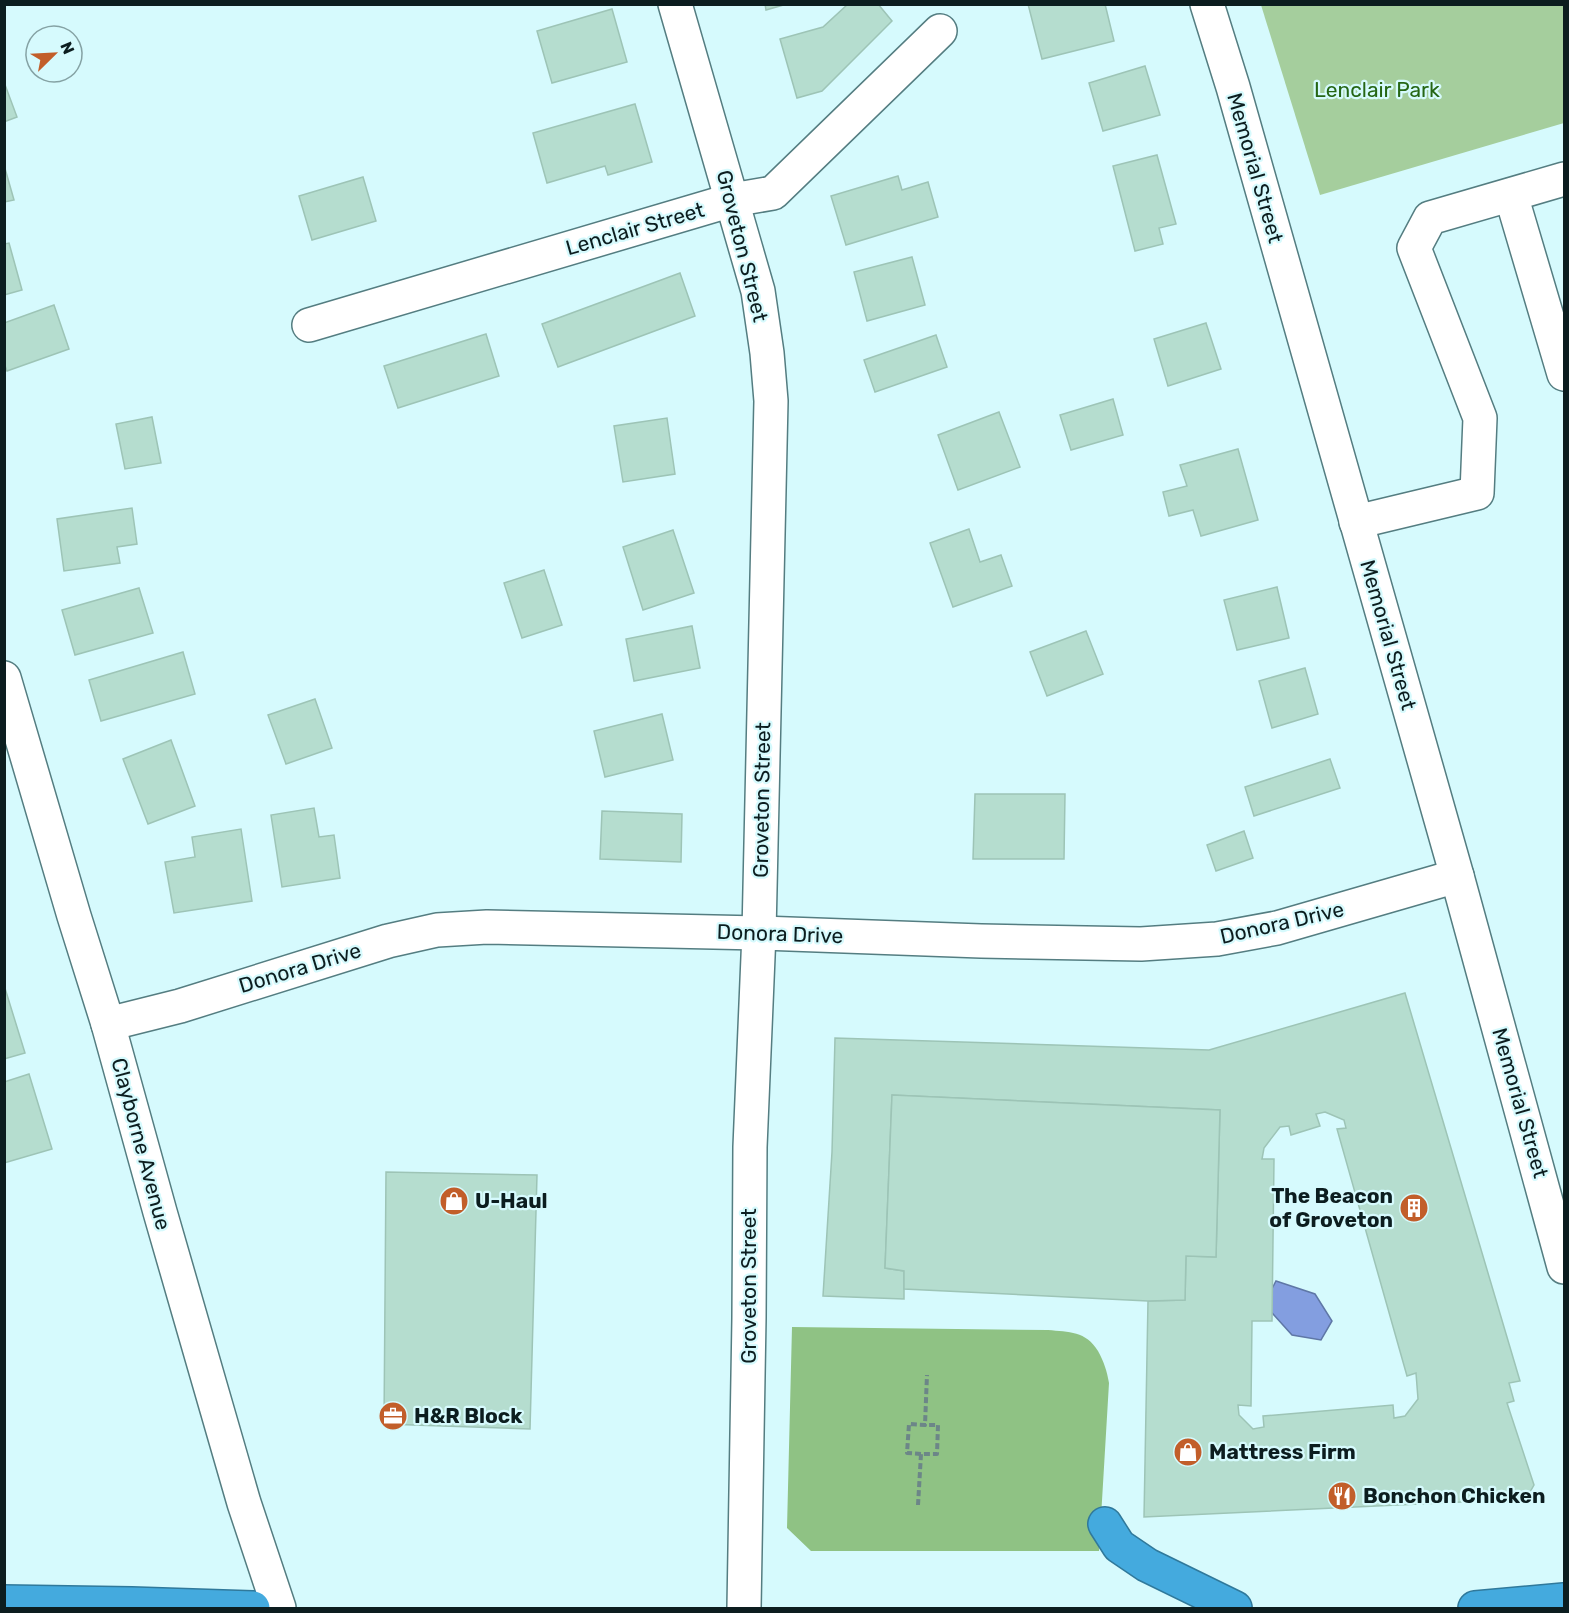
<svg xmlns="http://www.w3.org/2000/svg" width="1569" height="1613" viewBox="0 0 1569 1613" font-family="Rubik,sans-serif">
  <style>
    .green { fill: #a5ce9d }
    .forest { fill: #8fc284 }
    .water { fill: #839ee0; stroke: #5f77a6; stroke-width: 1.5 }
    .building { fill: #b5ddcf; stroke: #9dc4b6; stroke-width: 1.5; fill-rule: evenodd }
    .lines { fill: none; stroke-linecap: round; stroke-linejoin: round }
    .minor-casing { stroke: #547d81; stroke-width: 36 }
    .highway-casing { stroke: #30799b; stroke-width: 36 }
    .path { stroke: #6c8688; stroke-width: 4; stroke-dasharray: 6 3; stroke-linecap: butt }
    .minor { stroke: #fff; stroke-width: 33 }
    .highway { stroke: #44aade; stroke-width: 33 }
    .labels { text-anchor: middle; stroke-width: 4.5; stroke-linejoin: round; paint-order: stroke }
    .park-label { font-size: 21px; fill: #256614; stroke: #d6fafd }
    .street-label { font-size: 21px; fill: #0c1d1f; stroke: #d6fafd }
    .poi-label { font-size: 21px; font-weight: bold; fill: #0c1d1f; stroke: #d6fafd; text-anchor: start }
  </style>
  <rect width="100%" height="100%" fill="#d6fafd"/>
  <polygon class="green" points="1261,5 1564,5 1564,123 1320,195"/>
  <path class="forest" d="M 792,1327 L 1048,1330 C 1069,1332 1086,1331 1098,1351 C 1104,1362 1107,1371 1109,1383 L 1099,1551 L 811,1551 L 787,1528 Z"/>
  <polygon class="water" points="1276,1281 1315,1294 1332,1321 1321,1340 1292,1335 1264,1304"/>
  <g class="building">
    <polygon points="765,4 787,4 766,10"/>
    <polygon points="848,4 878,4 892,21 822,91 797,98 780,39 823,27"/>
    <polygon points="1028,4 1105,4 1114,41 1042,59"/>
    <polygon points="612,9 627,62 552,83 537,31"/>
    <polygon points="1145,66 1160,115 1103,131 1089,83"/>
    <polygon points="4,82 17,117 4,122"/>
    <polygon points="635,104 652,162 608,175 605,166 547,183 533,133"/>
    <polygon points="1157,155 1176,224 1159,228 1163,244 1135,251 1113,166"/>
    <polygon points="4,165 14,200 4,202"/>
    <polygon points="898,176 902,190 928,182 938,217 846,245 831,196"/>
    <polygon points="363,177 376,221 312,240 299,196"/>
    <polygon points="9,243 22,290 4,295 4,244"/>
    <polygon points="912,257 925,305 867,321 854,272"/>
    <polygon points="680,273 695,316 558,367 542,324"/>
    <polygon points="54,305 69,349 7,371 4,363 4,323"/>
    <polygon points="1206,323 1221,369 1168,386 1154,339"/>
    <polygon points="486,334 499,376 398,408 384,366"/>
    <polygon points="936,335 947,367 875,392 864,360"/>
    <polygon points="1113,399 1123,435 1071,450 1060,415"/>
    <polygon points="999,412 1020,467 958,490 938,435"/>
    <polygon points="152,417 161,463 125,469 116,424"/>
    <polygon points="667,418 675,474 623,482 614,426"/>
    <polygon points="1238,449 1258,520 1201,536 1193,510 1169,516 1163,492 1187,486 1180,465"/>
    <polygon points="132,508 137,544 117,547 120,563 64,571 57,519"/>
    <polygon points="969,529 980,562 1001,555 1012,586 953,607 930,543"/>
    <polygon points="673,530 694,593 643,610 623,547"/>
    <polygon points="544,570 562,625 522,638 504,583"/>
    <polygon points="1277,587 1289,638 1237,650 1224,600"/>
    <polygon points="139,588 153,633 75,655 62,610"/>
    <polygon points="692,626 700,668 634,681 626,639"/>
    <polygon points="1086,631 1103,674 1047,696 1030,652"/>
    <polygon points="183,652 195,694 101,721 89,680"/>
    <polygon points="1305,668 1318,714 1272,728 1259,681"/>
    <polygon points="315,699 332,748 286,764 268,715"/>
    <polygon points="662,714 673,760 605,777 594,731"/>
    <polygon points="171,740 195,806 148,824 123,759"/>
    <polygon points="1330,759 1340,788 1254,816 1245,787"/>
    <polygon points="975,794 1065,794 1064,859 973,859"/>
    <polygon points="314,808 319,837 334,835 340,878 282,887 271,815"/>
    <polygon points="602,811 682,814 681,862 600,859"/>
    <polygon points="241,829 252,901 174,913 165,862 195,857 192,837"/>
    <polygon points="1244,831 1253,858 1216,871 1207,845"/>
    <polygon points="4,985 25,1053 4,1059"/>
    <path d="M 1405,993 L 1520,1381 L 1509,1383 L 1514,1401 L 1507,1403 L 1534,1485 L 1526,1499 L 1144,1517 L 1148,1301 L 1185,1300 L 1186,1256 L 1216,1257 L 1220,1110 L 892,1095 L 885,1268 L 904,1271 L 904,1299 L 823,1296 L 832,1152 L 835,1038 L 1209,1050 ZM 1325,1112 L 1344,1120 L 1346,1128 L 1337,1129 L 1407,1376 L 1416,1373 L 1418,1399 L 1405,1416 L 1394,1418 L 1393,1405 L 1263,1416 L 1264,1427 L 1253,1429 L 1239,1415 L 1238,1405 L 1251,1406 L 1252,1321 L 1272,1321 L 1274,1159 L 1262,1159 L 1264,1148 L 1280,1127 L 1289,1126 L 1291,1135 L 1320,1126 L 1316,1114 Z"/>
    <polygon points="29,1074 52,1149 4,1163 4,1082"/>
    <polygon points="892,1095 1220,1110 1216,1257 1186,1256 1185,1300 1148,1301 904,1289 904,1271 885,1268"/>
    <polygon points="386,1172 537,1175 530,1429 384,1424"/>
  </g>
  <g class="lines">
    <g class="minor-casing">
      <g id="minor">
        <polyline points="675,4 758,291 767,353 771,401 759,933 750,1147 749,1318 744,1608"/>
        <polyline points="1207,4 1233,87 1457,876 1564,1267"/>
        <polyline points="1511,195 1564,374"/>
        <polyline points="309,325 732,200 773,193 940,31"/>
        <polyline points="1356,522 1477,493 1480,418 1414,248 1430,218 1564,179"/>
        <polyline points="4,678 74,916 108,1024 160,1212 244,1503 279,1608"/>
        <polyline points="108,1024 180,1006 388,941 437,930 487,927 759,933 981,941 1141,944 1217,939 1277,928 1457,876"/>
      </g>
    </g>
    <g class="highway-casing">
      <g id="highway">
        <polyline points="1105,1524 1119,1546 1147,1565 1235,1608"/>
        <polyline points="4,1602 132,1604 253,1608"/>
        <polyline points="1475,1608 1564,1600"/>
      </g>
    </g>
    <g class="path">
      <polyline points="921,1454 907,1453 909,1424 925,1425 927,1375"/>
      <polyline points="918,1505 921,1454 937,1454 938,1425 925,1425"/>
    </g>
    <use href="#minor" class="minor"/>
    <use href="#highway" class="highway"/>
  </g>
  <defs>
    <g id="shop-disc" transform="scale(1.5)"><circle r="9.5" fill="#c25e2a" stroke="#d6fafd"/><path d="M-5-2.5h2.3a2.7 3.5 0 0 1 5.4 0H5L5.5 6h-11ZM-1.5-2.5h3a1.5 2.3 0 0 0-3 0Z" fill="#fff"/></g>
    <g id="building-disc" transform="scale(1.5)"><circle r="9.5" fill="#c25e2a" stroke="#d6fafd"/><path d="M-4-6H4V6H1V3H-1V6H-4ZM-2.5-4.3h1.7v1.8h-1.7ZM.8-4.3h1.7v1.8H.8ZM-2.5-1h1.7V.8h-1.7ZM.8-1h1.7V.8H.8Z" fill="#fff"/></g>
    <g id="office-disc" transform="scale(1.5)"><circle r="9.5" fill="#c25e2a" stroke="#d6fafd"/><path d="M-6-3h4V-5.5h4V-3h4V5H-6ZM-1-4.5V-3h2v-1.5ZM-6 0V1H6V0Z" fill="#fff"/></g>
    <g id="restaurant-disc" transform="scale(1.5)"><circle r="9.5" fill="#c25e2a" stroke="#d6fafd"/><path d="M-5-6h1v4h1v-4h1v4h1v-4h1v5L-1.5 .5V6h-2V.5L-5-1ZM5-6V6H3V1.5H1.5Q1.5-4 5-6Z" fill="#fff"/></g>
  </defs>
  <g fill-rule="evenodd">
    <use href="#shop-disc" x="454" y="1201"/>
    <use href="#building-disc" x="1414" y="1208"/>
    <use href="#office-disc" x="393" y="1416"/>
    <use href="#shop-disc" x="1188" y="1452"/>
    <use href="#restaurant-disc" x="1342" y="1496"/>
  </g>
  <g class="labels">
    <g class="park-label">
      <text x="1377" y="97">Lenclair Park</text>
    </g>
    <g class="street-label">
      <text transform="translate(1255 168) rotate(74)" y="7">Memorial Street</text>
      <text transform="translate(635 229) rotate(-16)" y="7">Lenclair Street</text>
      <text transform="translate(742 246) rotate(76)" y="7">Groveton Street</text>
      <text transform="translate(1388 635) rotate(74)" y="7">Memorial Street</text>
      <text transform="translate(762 800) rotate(-89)" y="7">Groveton Street</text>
      <text transform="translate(1282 923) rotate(-13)" y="7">Donora Drive</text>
      <text transform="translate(780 934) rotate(2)" y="7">Donora Drive</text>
      <text transform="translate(300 968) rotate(-17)" y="7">Donora Drive</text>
      <text transform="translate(1520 1103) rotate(74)" y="7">Memorial Street</text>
      <text transform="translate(141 1144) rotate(75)" y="7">Clayborne Avenue</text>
      <text transform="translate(749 1286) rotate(-90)" y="7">Groveton Street</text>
    </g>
    <g class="poi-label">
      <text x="1393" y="1203" text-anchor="end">The Beacon<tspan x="1393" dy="24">of Groveton</tspan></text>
      <text x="475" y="1208">U-Haul</text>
      <text x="414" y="1423">H&amp;R Block</text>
      <text x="1209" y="1459">Mattress Firm</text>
      <text x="1363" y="1503">Bonchon Chicken</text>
    </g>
  </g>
  <rect width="1569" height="1613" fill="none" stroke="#0c1d1f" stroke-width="12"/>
  <g transform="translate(54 54) rotate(66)"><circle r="28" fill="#d6fafd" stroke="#85a2a4" stroke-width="1.5"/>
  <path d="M0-4.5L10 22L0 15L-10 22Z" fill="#c25e2a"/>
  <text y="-9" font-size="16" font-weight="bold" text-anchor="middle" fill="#0c1d1f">N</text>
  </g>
</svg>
